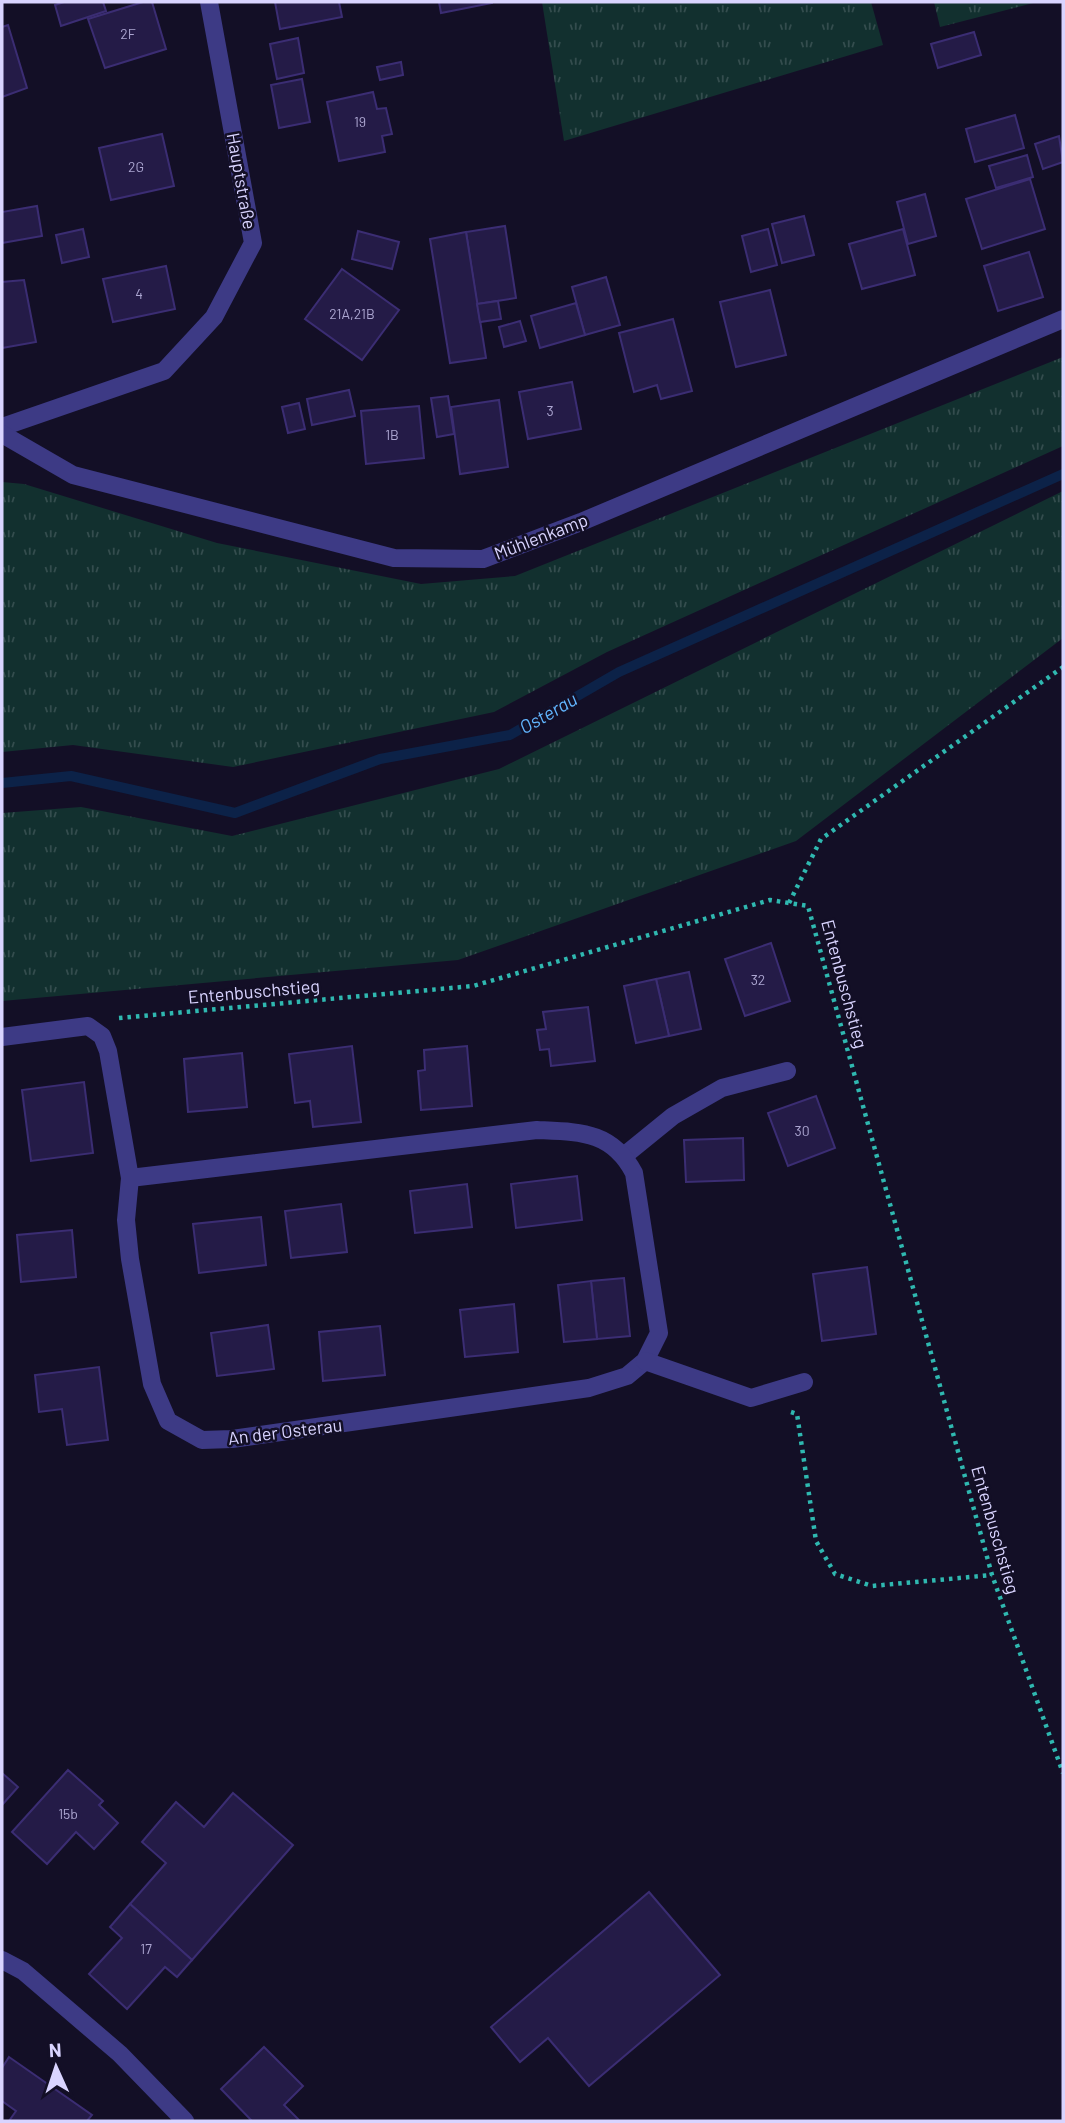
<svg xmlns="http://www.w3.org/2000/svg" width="1065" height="2123" viewBox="0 0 1065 2123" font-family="Barlow,sans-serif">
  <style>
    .grass { fill: url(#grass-tufts) }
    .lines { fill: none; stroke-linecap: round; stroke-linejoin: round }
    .stream { stroke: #0c2248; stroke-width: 10 }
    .building { fill: #241b47; stroke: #3b2d73; stroke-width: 2 }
    .path { stroke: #2fb8b0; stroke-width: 4.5; stroke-dasharray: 3.5 5; stroke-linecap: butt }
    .service { stroke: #3d3a85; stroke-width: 18 }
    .minor { stroke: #3d3a85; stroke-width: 18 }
    .tertiary { stroke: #3d3a85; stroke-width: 18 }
    .labels { text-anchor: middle; stroke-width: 5; stroke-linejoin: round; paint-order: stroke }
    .number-label { font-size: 14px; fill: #aca6d1 }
    .street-label { font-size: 18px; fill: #d9d4ff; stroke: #130f26 }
    .water-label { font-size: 19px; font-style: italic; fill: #62b6ff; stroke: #130f26 }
  </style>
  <defs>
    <pattern id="grass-tufts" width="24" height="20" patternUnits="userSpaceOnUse" patternTransform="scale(1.75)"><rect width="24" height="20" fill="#12302f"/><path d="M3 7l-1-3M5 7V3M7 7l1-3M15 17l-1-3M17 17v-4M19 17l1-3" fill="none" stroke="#344d4e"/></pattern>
  </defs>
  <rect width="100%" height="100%" fill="#130f26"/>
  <g class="grass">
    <polygon points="542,2 871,2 883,45 564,141"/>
    <polygon points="934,2 1037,2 940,27"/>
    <polygon points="1063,357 1063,446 607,652 494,712 233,767 73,745 2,752 2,482 24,484 217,543 421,584 515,576"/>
    <polygon points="1063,491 1063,638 796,841 458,960 2,1001 2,813 81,807 232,836 499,769"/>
  </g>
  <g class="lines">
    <polyline class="stream" points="2,783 71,776 235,813 380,759 510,735 619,672 1063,474"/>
  </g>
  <g class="building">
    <polygon points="64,2 103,2 106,11 61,26 55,5"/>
    <polygon points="143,2 152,2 166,49 105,68 88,19"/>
    <polygon points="275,2 339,2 342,17 280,29"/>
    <polygon points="439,2 492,2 492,3 441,13"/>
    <polygon points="8,25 27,88 2,97 2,27"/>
    <polygon points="974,32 981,55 938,68 931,44"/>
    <polygon points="298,38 304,73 277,79 270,44"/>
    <polygon points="401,62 403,75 380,80 377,67"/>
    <polygon points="302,79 310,122 279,128 271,85"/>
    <polygon points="373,92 377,109 386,108 392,134 382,136 385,152 339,161 327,102"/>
    <polygon points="1015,115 1024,148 975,162 966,129"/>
    <polygon points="162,134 174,186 111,200 99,148"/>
    <polygon points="1059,136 1063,162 1043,169 1035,144"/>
    <polygon points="1027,155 1033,177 996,188 989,166"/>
    <polygon points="1030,179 1045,229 982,249 966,199"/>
    <polygon points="925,194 936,236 908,244 897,202"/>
    <polygon points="37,206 42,236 2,243 2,212"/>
    <polygon points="804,216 814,255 782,263 772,224"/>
    <polygon points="505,226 516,298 477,304 466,232"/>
    <polygon points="83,229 89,257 62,263 56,235"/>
    <polygon points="768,229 777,265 751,272 742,236"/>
    <polygon points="903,229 915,275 862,289 849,244"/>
    <polygon points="358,231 399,242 392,269 352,259"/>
    <polygon points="466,232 486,358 450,363 430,239"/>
    <polygon points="1029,252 1043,297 998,311 984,266"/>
    <polygon points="166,266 175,309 113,322 103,279"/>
    <polygon points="342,269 399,310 362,360 305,319"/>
    <polygon points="606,277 620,325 585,335 572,287"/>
    <polygon points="24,280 36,342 2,348 2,282"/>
    <polygon points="770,290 786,355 736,367 720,302"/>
    <polygon points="498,301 501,319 480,322 477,304"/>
    <polygon points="576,303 585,335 540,348 531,316"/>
    <polygon points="673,319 692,391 661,399 657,385 634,392 619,333"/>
    <polygon points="520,321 526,341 504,347 499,327"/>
    <polygon points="572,382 581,429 528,439 519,392"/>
    <polygon points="349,390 355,416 312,425 307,399"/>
    <polygon points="448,396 454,434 437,437 431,398"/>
    <polygon points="499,400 508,467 460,474 451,407"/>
    <polygon points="299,403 305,429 288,433 282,407"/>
    <polygon points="419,406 424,458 366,464 361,411"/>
    <polygon points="771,943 790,1001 745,1016 725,959"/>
    <polygon points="689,972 701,1029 669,1036 656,979"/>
    <polygon points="656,979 669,1036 636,1043 624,986"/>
    <polygon points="588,1007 595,1061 551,1066 549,1049 540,1050 537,1030 546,1029 543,1012"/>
    <polygon points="352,1046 361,1122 313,1127 310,1101 295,1103 289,1054"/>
    <polygon points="467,1046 472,1106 421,1110 418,1071 425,1070 424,1050"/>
    <polygon points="242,1053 247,1107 188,1112 184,1059"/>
    <polygon points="84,1082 93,1153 31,1161 22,1090"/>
    <polygon points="816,1096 835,1148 788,1166 768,1113"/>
    <polygon points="743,1138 744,1180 686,1182 684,1140"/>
    <polygon points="577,1176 582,1220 516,1228 511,1184"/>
    <polygon points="467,1184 472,1227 415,1233 410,1191"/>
    <polygon points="341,1204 347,1252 291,1258 285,1211"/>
    <polygon points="261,1217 266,1265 199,1273 193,1224"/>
    <polygon points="72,1230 76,1277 21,1282 17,1235"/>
    <polygon points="867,1267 876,1334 822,1341 813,1274"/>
    <polygon points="624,1278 630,1336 597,1339 591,1281"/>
    <polygon points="591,1281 597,1339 564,1342 558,1285"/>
    <polygon points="514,1304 518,1352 465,1357 460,1310"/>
    <polygon points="268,1325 274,1369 217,1376 211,1333"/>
    <polygon points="380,1326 385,1375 323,1381 319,1332"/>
    <polygon points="99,1367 108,1440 67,1445 62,1409 39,1412 35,1375"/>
    <polygon points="68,1770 103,1801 99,1805 118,1823 94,1849 76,1832 47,1864 12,1832"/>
    <polygon points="2,1773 18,1787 2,1805"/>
    <polygon points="233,1793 293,1845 192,1960 130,1904 166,1863 142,1842 176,1802 204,1827"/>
    <polygon points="649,1892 720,1975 589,2086 548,2038 520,2062 491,2027"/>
    <polygon points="130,1904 192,1960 177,1977 165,1967 127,2009 89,1974 122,1938 110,1927"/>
    <polygon points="264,2047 303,2086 284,2105 300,2121 252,2121 221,2089"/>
    <polygon points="9,2057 92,2115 87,2121 9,2121 16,2111 2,2101 2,2068"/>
  </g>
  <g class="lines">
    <g class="path">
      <polyline points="789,903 821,839 1063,667"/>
      <polyline points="119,1018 473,986 770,900 808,906 992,1575 1063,1773"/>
      <polyline points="791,1412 797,1414 816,1541 835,1574 872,1586 992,1575"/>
    </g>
    <polyline class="service" points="625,1155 673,1116 722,1088 787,1071"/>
    <g class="minor">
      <polyline points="2,427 164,371 214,317 253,243 209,2"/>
      <polyline points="2,434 73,475 394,558 483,559 581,522 1063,319"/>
      <path d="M 2,1037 L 88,1026 L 102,1036 L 108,1051 L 130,1178 L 126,1220 L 130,1259 L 152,1384 L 168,1421 L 202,1440 L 232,1439 L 589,1388 L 627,1376 L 645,1361 L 659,1333 L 634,1173 C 612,1131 580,1132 537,1130 L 130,1178"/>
      <polyline points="645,1361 751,1398 804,1382"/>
    </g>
    <polyline class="tertiary" points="2,1960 23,1971 120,2054 185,2121"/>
  </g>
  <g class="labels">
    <g class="number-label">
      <text x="128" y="39">2F</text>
      <text x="360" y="127">19</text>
      <text x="136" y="172">2G</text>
      <text x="139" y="299">4</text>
      <text x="352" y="319">21A,21B</text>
      <text x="550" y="416">3</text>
      <text x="392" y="440">1B</text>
      <text x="758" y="985">32</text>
      <text x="802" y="1136">30</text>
      <text x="68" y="1819">15b</text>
      <text x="146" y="1954">17</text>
    </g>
    <g class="street-label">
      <text transform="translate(241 181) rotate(80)" y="6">Hauptstraße</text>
      <text transform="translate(541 537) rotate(-21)" y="6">Mühlenkamp</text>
      <text transform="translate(844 984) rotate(75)" y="6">Entenbuschstieg</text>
      <text transform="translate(254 992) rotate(-5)" y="6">Entenbuschstieg</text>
      <text transform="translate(285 1432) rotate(-7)" y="6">An der Osterau</text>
      <text transform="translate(995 1530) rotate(74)" y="6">Entenbuschstieg</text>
    </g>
    <g class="water-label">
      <text transform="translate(548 713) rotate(-30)" y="7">Osterau</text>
    </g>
  </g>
  <rect width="1065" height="2123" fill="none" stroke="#d9d4ff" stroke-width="7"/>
  <g transform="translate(56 2067) rotate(357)" stroke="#130f26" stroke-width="5" paint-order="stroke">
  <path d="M0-5L12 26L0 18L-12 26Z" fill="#d9d4ff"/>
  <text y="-10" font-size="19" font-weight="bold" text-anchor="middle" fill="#d9d4ff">N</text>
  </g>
</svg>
